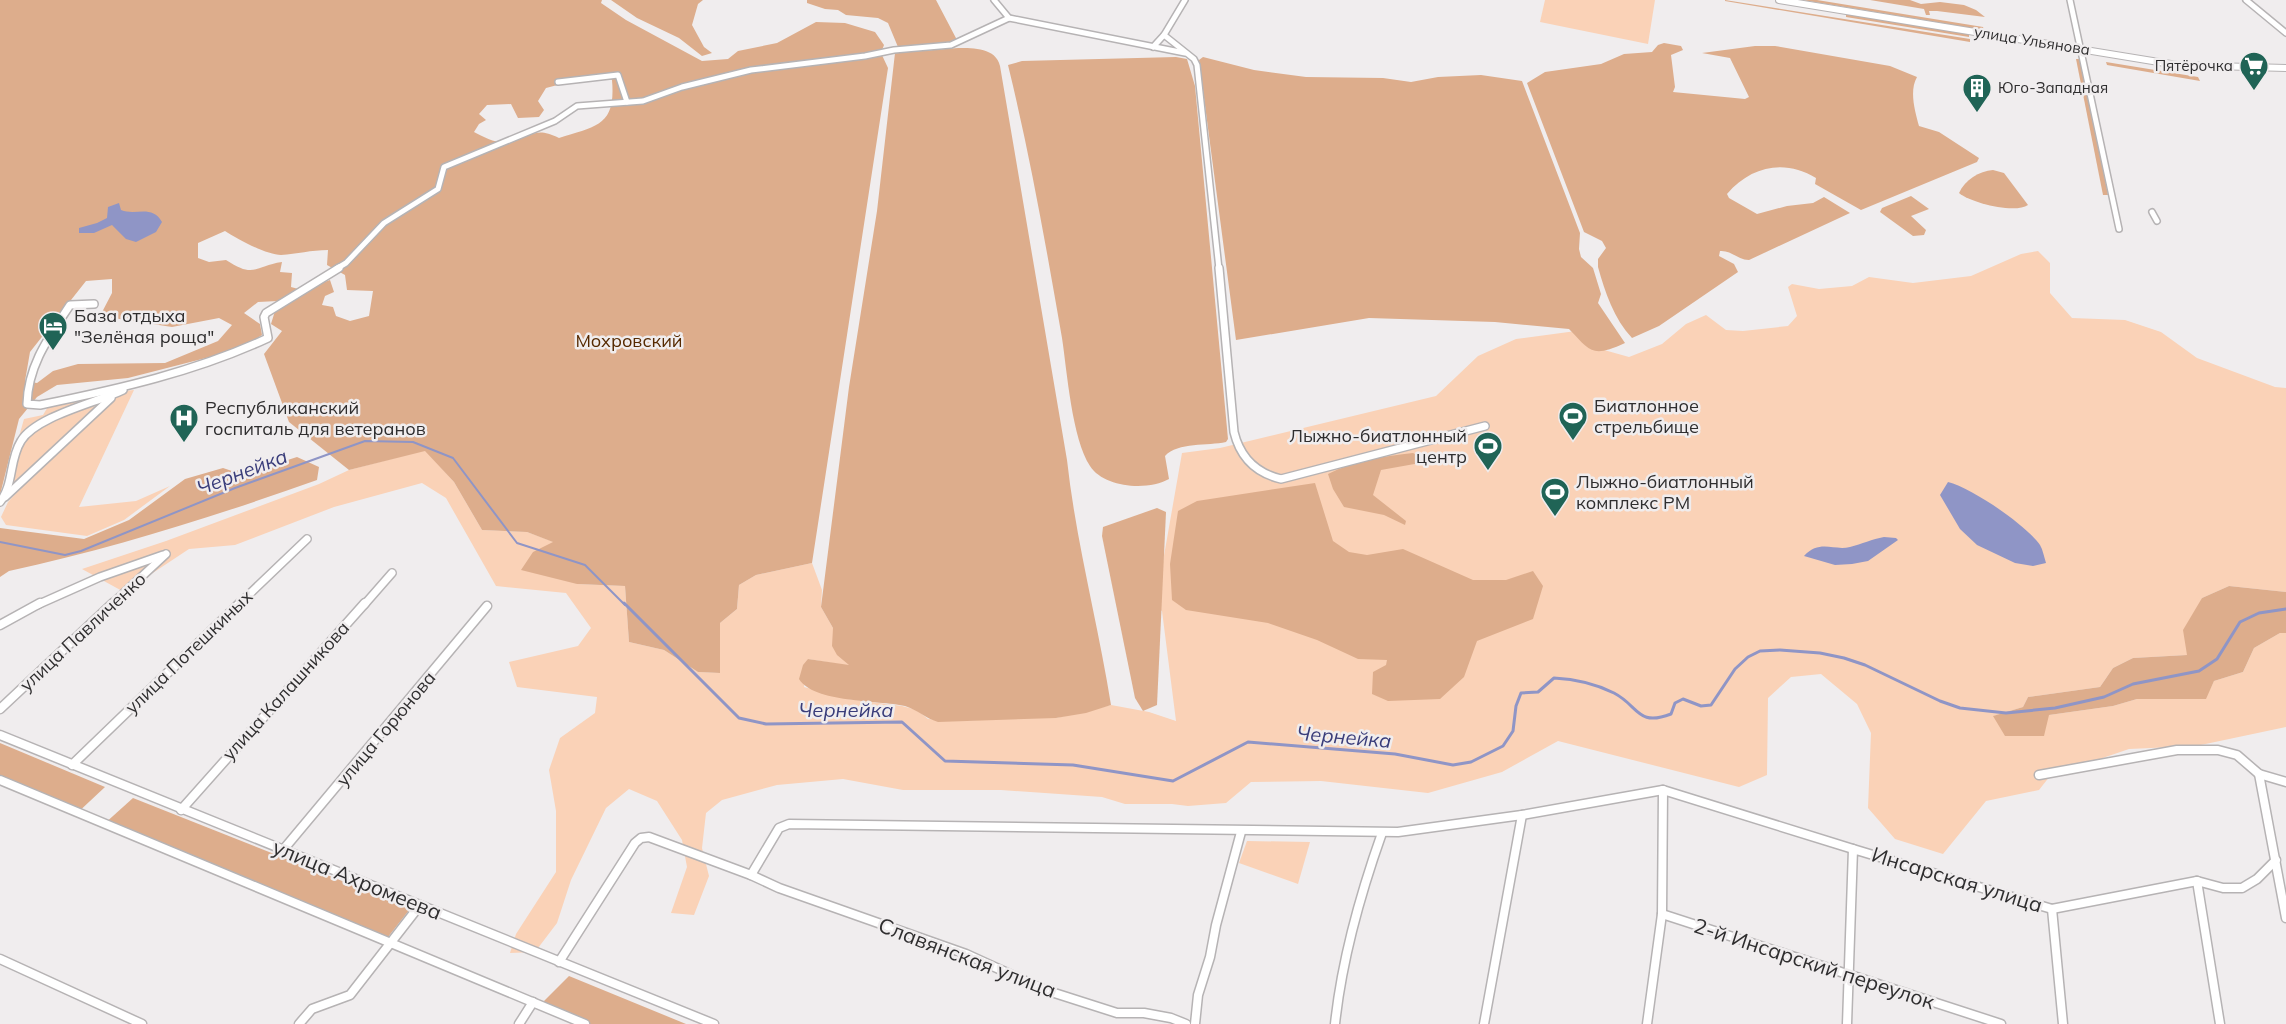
<svg xmlns="http://www.w3.org/2000/svg" width="2286" height="1024" viewBox="0 0 2286 1024" font-family="Mulish,sans-serif">
  <style>
    .green { fill: #fad2b7 }
    .forest { fill: #ddad8c; fill-rule: evenodd }
    .water { fill: #8f95c6 }
    .lines { fill: none; stroke-linecap: round; stroke-linejoin: round }
    .stream-far1 { stroke: #8f95c6; stroke-width: 2 }
    .stream { stroke: #8f95c6; stroke-width: 3 }
    .minor-far2-casing { stroke: #b6b3b4; stroke-width: 8 }
    .minor-far1-casing { stroke: #b6b3b4; stroke-width: 10 }
    .minor-casing { stroke: #b6b3b4; stroke-width: 11 }
    .major-casing { stroke: #b6b3b4; stroke-width: 8 }
    .minor-far2 { stroke: #fff; stroke-width: 5 }
    .minor-far1 { stroke: #fff; stroke-width: 7 }
    .minor { stroke: #fff; stroke-width: 8 }
    .major { stroke: #fff; stroke-width: 6 }
    .labels { text-anchor: middle; stroke-width: 5; stroke-linejoin: round; paint-order: stroke }
    .far-street-label { font-size: 15px; fill: #2f2e2f; stroke: #f0edee }
    .far-poi-label { font-size: 15px; fill: #2f2e2f; stroke: #f0edee; text-anchor: end }
    .poi-label { font-size: 18px; fill: #2f2e2f; stroke: #f0edee; text-anchor: start }
    .park-label { font-size: 18px; fill: #562a01; stroke: #f0edee }
    .street-label { font-size: 18px; fill: #2f2e2f; stroke: #f0edee }
    .water-label { font-size: 20px; font-style: italic; fill: #3a3d7a; stroke: #f0edee }
    .near-street-label { font-size: 21px; fill: #2f2e2f; stroke: #f0edee }
  </style>
  <rect width="100%" height="100%" fill="#f0edee"/>
  <g class="green">
    <polygon points="1545,0 1655,0 1648,44 1540,22"/>
    <polygon points="2038,251 2050,263 2050,293 2072,318 2125,320 2161,332 2197,358 2275,387 2286,388 2286,592 2229,586 2202,598 2187,655 2133,658 2113,668 2100,687 2028,697 2023,707 1994,716 2049,715 2113,706 2137,699 2205,699 2214,681 2243,672 2254,648 2280,633 2286,633 2286,727 2196,746 2129,749 2050,776 2039,790 1986,801 1943,854 1895,839 1868,808 1871,733 1857,704 1821,674 1791,677 1768,698 1767,775 1739,787 1558,741 1502,772 1428,793 1321,781 1251,782 1226,803 1188,806 1172,804 1125,804 1102,797 1001,790 903,790 843,779 777,785 722,800 706,813 702,848 709,876 694,915 671,913 687,867 682,840 657,801 629,789 606,808 571,880 557,923 535,952 510,953 516,934 556,872 556,811 549,770 560,738 595,713 597,697 517,687 509,662 578,646 591,628 566,593 496,586 446,498 422,483 334,507 235,545 189,549 124,592 82,569 166,541 319,484 349,470 425,450 454,482 482,530 527,532 554,542 577,584 625,586 629,642 664,650 698,672 720,673 720,623 737,609 739,585 756,575 812,563 822,590 821,607 833,628 850,666 808,659 804,687 848,699 902,706 917,710 928,719 962,721 1025,717 1056,718 1111,705 1149,712 1176,721 1162,611 1155,607 1182,453 1220,448 1436,396 1478,356 1516,339 1576,331 1597,348 1629,357 1662,344 1686,324 1706,315 1726,330 1743,331 1788,326 1797,316 1788,287 1792,284 1819,289 1852,286 1869,277 1913,283 1971,276 2021,254"/>
    <polygon points="134,390 79,507 136,501 170,486 124,520 87,536 6,525 1,517 8,502 20,489 111,398 125,391"/>
    <polygon points="105,394 109,395 7,491 4,490 24,419 43,415 49,405"/>
    <polygon points="1247,841 1310,842 1298,884 1239,863"/>
  </g>
  <g class="forest">
    <path d="M 0,0 L 602,0 L 601,3 L 626,20 L 702,61 L 728,59 L 738,51 L 777,43 L 816,22 L 845,23 L 875,32 L 884,45 L 881,53 L 888,68 L 812,563 L 756,575 L 739,585 L 737,609 L 720,623 L 720,673 L 698,672 L 664,650 L 629,642 L 625,586 L 577,584 L 521,570 L 533,552 L 553,542 L 527,532 L 482,530 L 454,482 L 425,451 L 349,470 L 289,422 L 264,354 L 282,331 L 271,324 L 278,301 L 258,302 L 244,313 L 260,324 L 262,335 L 241,349 L 128,378 L 57,385 L 37,397 L 19,419 L 0,495 ZM 608,77 L 612,80 C 616,126 597,126 559,138 C 534,126 533,137 510,142 C 498,145 484,137 474,132 L 479,124 L 486,120 L 479,114 L 487,105 L 511,104 L 518,118 L 539,117 L 544,110 L 538,101 L 546,88 L 569,82 ZM 225,231 C 237,239 267,255 281,255 C 297,254 311,250 328,250 L 327,265 L 345,275 L 347,290 L 373,291 L 369,316 L 350,321 L 336,316 L 333,307 L 322,305 L 325,296 L 334,292 L 330,280 L 302,290 L 291,287 L 292,273 L 280,272 L 282,262 C 254,266 255,279 226,260 L 209,262 L 198,258 L 198,243 ZM 112,279 L 112,293 L 100,316 L 172,327 L 219,318 L 232,325 L 218,341 L 165,363 L 78,364 L 53,371 L 37,383 L 25,381 L 30,352 L 86,281 Z"/>
    <polygon points="611,0 703,0 698,4 692,25 704,47 712,53 702,56 679,38 637,18"/>
    <polygon points="807,0 936,0 957,40 952,44 898,47 888,23 878,18 846,15 838,10 825,9 807,3"/>
    <polygon points="1725,0 1970,39 1970,42 1725,1"/>
    <polygon points="1802,0 1817,0 1983,27 1984,30"/>
    <polygon points="1870,0 1910,0 1921,4 1940,2 1964,5 1976,10 1985,17 1937,11 1929,11 1930,15 1926,15 1924,9"/>
    <polygon points="1846,14 1969,34 1969,37 1846,17"/>
    <path d="M 1664,43 L 1681,46 L 1683,50 L 1671,55 L 1675,87 L 1673,92 L 1745,99 L 1749,97 L 1730,58 L 1702,53 L 1755,46 L 1775,46 L 1890,66 L 1917,77 C 1909,91 1915,111 1919,126 L 1939,132 L 1979,158 L 1977,162 L 1861,210 L 1815,184 L 1816,178 C 1785,159 1751,166 1727,194 L 1729,198 L 1757,214 L 1787,206 L 1813,203 L 1824,197 L 1850,213 L 1749,260 C 1738,260 1731,250 1720,251 L 1719,256 L 1734,264 L 1738,272 L 1659,326 L 1632,338 C 1614,319 1605,292 1598,267 L 1598,259 L 1606,248 L 1602,241 L 1584,232 L 1527,83 L 1545,72 L 1601,64 L 1624,54 L 1652,52 L 1658,45 Z"/>
    <path d="M 958,48 C 974,48 996,48 1000,66 L 1067,460 C 1076,542 1098,623 1111,705 L 1086,713 L 1056,718 L 938,722 C 925,718 918,710 905,706 C 878,700 814,703 799,679 L 803,665 L 808,659 L 849,665 L 837,655 L 832,646 L 833,628 L 821,607 L 849,387 L 877,211 L 895,53 Z"/>
    <path d="M 1176,57 L 1187,59 L 1195,86 L 1228,439 L 1226,442 C 1208,446 1178,442 1165,456 L 1169,479 C 1148,491 1104,488 1090,466 C 1072,439 1067,371 1062,338 C 1046,246 1030,155 1008,65 L 1022,61 Z"/>
    <path d="M 1203,57 L 1254,70 L 1306,77 L 1383,78 L 1411,82 L 1438,77 L 1481,75 L 1522,81 L 1580,233 L 1579,249 L 1581,257 L 1593,268 L 1601,294 L 1598,303 L 1625,343 C 1592,358 1591,352 1569,329 L 1495,322 L 1369,318 L 1236,340 L 1199,60 Z"/>
    <polygon points="2076,59 2082,59 2108,195 2103,195"/>
    <polygon points="2106,62 2198,77 2200,81 2107,65"/>
    <path d="M 1993,170 L 2004,173 L 2028,205 C 2015,214 1971,203 1959,193 C 1965,180 1979,171 1993,170 Z"/>
    <polygon points="1911,196 1929,209 1911,216 1926,230 1924,235 1913,236 1880,212 1882,208"/>
    <path d="M 1413,453 L 1422,458 L 1420,463 L 1381,470 L 1373,495 L 1406,521 L 1405,525 L 1384,515 L 1344,507 L 1333,489 L 1328,474 C 1353,461 1385,456 1413,453 Z"/>
    <path d="M 297,457 L 319,467 L 317,480 C 216,516 114,548 9,571 L 0,577 L 0,528 L 84,539 L 129,520 L 185,479 L 223,468 L 232,471 L 269,466 Z"/>
    <polygon points="1315,483 1333,541 1349,552 1367,555 1403,549 1473,580 1506,580 1533,571 1543,586 1533,619 1477,641 1464,677 1440,699 1388,701 1372,694 1373,672 1386,665 1387,660 1358,659 1317,640 1268,623 1186,610 1172,600 1170,564 1178,511 1197,501"/>
    <polygon points="1157,508 1166,512 1157,705 1143,711 1135,698 1102,536 1103,527"/>
    <polygon points="2229,586 2286,592 2286,633 2280,633 2254,648 2243,672 2214,681 2206,699 2137,699 2113,706 2049,715 2044,736 2005,736 1993,716 2023,707 2028,697 2100,687 2113,668 2133,658 2187,655 2183,630 2202,598"/>
    <polygon points="0,743 105,787 74,816 0,782"/>
    <polygon points="133,798 375,894 410,909 388,937 103,825"/>
    <polygon points="569,976 686,1024 588,1024 541,1004"/>
  </g>
  <g class="water">
    <path d="M 119,203 L 121,210 C 136,216 152,204 162,222 L 156,232 L 136,242 L 126,239 L 112,225 L 94,233 L 79,233 L 79,228 L 97,223 L 107,218 L 108,207 Z"/>
    <path d="M 1948,482 C 1972,488 2026,525 2040,545 C 2043,550 2044,557 2046,563 L 2033,566 L 2015,563 L 1977,545 L 1960,529 L 1940,495 Z"/>
    <path d="M 1884,537 L 1896,538 L 1898,540 L 1868,561 L 1852,564 L 1835,565 L 1804,556 C 1820,539 1833,551 1850,547 C 1862,544 1872,539 1884,537 Z"/>
  </g>
  <g class="lines">
    <polyline class="stream-far1" points="0,542 65,555 81,551 235,488 365,441 413,442 453,458 517,543 585,565 625,605"/>
    <path class="stream" d="M 624,603 L 739,718 L 766,724 L 902,722 L 945,761 L 1073,765 L 1173,781 L 1248,742 L 1395,754 L 1453,765 L 1471,762 L 1503,746 L 1513,731 L 1516,706 L 1521,693 L 1538,692 L 1554,678 C 1574,679 1596,684 1614,693 C 1639,706 1637,727 1671,714 L 1675,703 L 1683,699 L 1701,706 L 1711,705 L 1735,669 L 1748,657 L 1760,651 L 1780,650 L 1820,653 L 1844,658 L 1865,665 L 1940,701 L 1960,708 L 2006,713 L 2055,708 L 2104,697 L 2133,684 L 2199,671 L 2217,659 L 2240,622 L 2259,613 L 2286,609"/>
    <g class="minor-far2-casing">
      <g id="minor-far2">
        <polyline points="994,0 1009,18 1185,53"/>
        <polyline points="2070,0 2119,229"/>
        <polyline points="2246,0 2286,33"/>
        <polyline points="1164,35 1194,59 1197,65 1219,269"/>
        <polyline points="1153,47 1164,35 1185,0"/>
        <polyline points="558,82 618,75 627,102"/>
        <polyline points="2152,212 2157,221"/>
        <polyline points="336,269 346,263 384,223 438,189 444,167 555,121 577,106 643,101 682,87 751,70 865,56 894,50 951,45 1009,18"/>
      </g>
    </g>
    <g class="minor-far1-casing">
      <g id="minor-far1">
        <path d="M 1219,268 L 1234,432 C 1240,457 1256,473 1281,479 L 1485,426"/>
        <path d="M 94,304 L 70,305 C 49,337 28,365 27,404 L 40,405 C 118,389 195,372 268,338 L 264,317 L 266,313 L 339,268"/>
        <polyline points="5,497 111,398"/>
        <path d="M 0,502 C 14,484 9,460 21,441 C 36,416 96,403 123,390"/>
        <polyline points="37,605 100,577 163,555"/>
        <polyline points="111,605 166,554"/>
        <polyline points="238,605 307,539"/>
        <polyline points="364,605 392,573"/>
      </g>
    </g>
    <g class="minor-casing">
      <g id="minor">
        <polyline points="0,625 40,603"/>
        <polyline points="0,709 113,603"/>
        <polyline points="0,735 714,1024"/>
        <polyline points="72,765 240,603"/>
        <polyline points="2259,774 2286,918"/>
        <polyline points="2039,775 2177,750 2218,750 2237,755 2259,774 2286,782"/>
        <polyline points="0,780 585,1024"/>
        <polyline points="181,810 365,603"/>
        <polyline points="283,850 487,606"/>
        <polyline points="751,875 779,888 966,954 1045,990 1117,1013 1144,1013 1171,1018 1186,1024"/>
        <polyline points="2197,881 2220,1024"/>
        <polyline points="2052,909 2063,1024"/>
        <polyline points="1662,914 2001,1024"/>
        <polyline points="0,959 142,1024"/>
        <polyline points="559,962 635,843 641,838 649,837 751,875 779,828 789,824 1398,832 1522,815 1663,790 1853,849"/>
        <polyline points="299,1024 312,1009 350,995 420,905"/>
        <polyline points="519,1024 533,1002"/>
        <polyline points="1195,1024 1198,995 1210,957 1216,925 1241,832"/>
        <path d="M 1335,1024 C 1342,958 1360,895 1382,833"/>
        <polyline points="1484,1024 1522,815"/>
        <polyline points="1647,1024 1662,914 1663,790"/>
        <polyline points="1847,1024 1853,849 2052,909 2197,881 2223,888 2242,888 2257,879 2276,860"/>
      </g>
    </g>
    <g class="major-casing">
      <polyline id="major" points="1779,0 2177,65 2286,68"/>
    </g>
    <use href="#minor-far2" class="minor-far2"/>
    <use href="#minor-far1" class="minor-far1"/>
    <use href="#minor" class="minor"/>
    <use href="#major" class="major"/>
  </g>
  <defs>
    <g id="supermarket-pin" transform="scale(1.5)"><path d="M0 17L-7.5 6A9.5 9.5 0 1 1 7.5 6Z" fill="#206456" stroke="#f0edee"/><path d="M-6-5.5h2.5l.6 2H6L4.5 2H-2.5L-4.4-4H-6ZM-1.5 3.2a1.3 1.3 0 1 0 .1 0ZM3 3.2a1.3 1.3 0 1 0 .1 0Z" fill="#fff"/></g>
    <g id="building-pin" transform="scale(1.5)"><path d="M0 17L-7.5 6A9.5 9.5 0 1 1 7.5 6Z" fill="#206456" stroke="#f0edee"/><path d="M-4-6H4V6H1V3H-1V6H-4ZM-2.5-4.3h1.7v1.8h-1.7ZM.8-4.3h1.7v1.8H.8ZM-2.5-1h1.7V.8h-1.7ZM.8-1h1.7V.8H.8Z" fill="#fff"/></g>
    <g id="hotel-pin" transform="scale(1.5)"><path d="M0 17L-7.5 6A9.5 9.5 0 1 1 7.5 6Z" fill="#206456" stroke="#f0edee"/><path d="M-6-4.5h1.5V1H6V5H4.5V3h-9V5H-6ZM-4 0a1.8 1.8 0 1 1 3.6 0ZM.5 0V-2.5h3Q6-2.5 6 0Z" fill="#fff"/></g>
    <g id="stadium-pin" transform="scale(1.5)"><path d="M0 17L-7.5 6A9.5 9.5 0 1 1 7.5 6Z" fill="#206456" stroke="#f0edee"/><path d="M0-5a6.5 5 0 1 0 0 10a6.5 5 0 1 0 0-10ZM-3.5-1.8h7v3.6h-7Z" fill="#fff"/></g>
    <g id="hospital-pin" transform="scale(1.5)"><path d="M0 17L-7.5 6A9.5 9.5 0 1 1 7.5 6Z" fill="#206456" stroke="#f0edee"/><path d="M-5-5h3v3.5h4V-5h3V5h-3V1.5h-4V5h-3Z" fill="#fff"/></g>
  </defs>
  <g fill-rule="evenodd">
    <use href="#supermarket-pin" x="2254" y="66"/>
    <use href="#building-pin" x="1977" y="88"/>
    <use href="#hotel-pin" x="53" y="326"/>
    <use href="#stadium-pin" x="1573" y="416"/>
    <use href="#hospital-pin" x="184" y="418"/>
    <use href="#stadium-pin" x="1488" y="446"/>
    <use href="#stadium-pin" x="1555" y="492"/>
  </g>
  <g class="labels">
    <g class="far-street-label">
      <text transform="translate(2032 41) rotate(9)" y="5">улица Ульянова</text>
    </g>
    <g class="far-poi-label">
      <text x="2233" y="71">Пятёрочка</text>
      <text x="1998" y="93" text-anchor="start">Юго-Западная</text>
    </g>
    <g class="poi-label">
      <text x="74" y="322">База отдыха<tspan x="74" dy="21">"Зелёная роща"</tspan></text>
      <text x="1594" y="412">Биатлонное<tspan x="1594" dy="21">стрельбище</tspan></text>
      <text x="205" y="414">Республиканский<tspan x="205" dy="21">госпиталь для ветеранов</tspan></text>
      <text x="1467" y="442" text-anchor="end">Лыжно-биатлонный<tspan x="1467" dy="21">центр</tspan></text>
      <text x="1576" y="488">Лыжно-биатлонный<tspan x="1576" dy="21">комплекс РМ</tspan></text>
    </g>
    <g class="park-label">
      <text x="629" y="347">Мохровский</text>
    </g>
    <g class="street-label">
      <text transform="translate(83 632) rotate(-43)" y="6">улица Павличенко</text>
      <text transform="translate(189 652) rotate(-44)" y="6">улица Потешкиных</text>
      <text transform="translate(286 691) rotate(-48)" y="6">улица Калашникова</text>
      <text transform="translate(386 729) rotate(-50)" y="6">улица Горюнова</text>
    </g>
    <g class="water-label">
      <text transform="translate(242 472) rotate(-21)" y="7">Чернейка</text>
      <text x="846" y="717">Чернейка</text>
      <text transform="translate(1344 737) rotate(5)" y="7">Чернейка</text>
    </g>
    <g class="near-street-label">
      <text transform="translate(357 880) rotate(22)" y="7">улица Ахромеева</text>
      <text transform="translate(1957 880) rotate(17)" y="7">Инсарская улица</text>
      <text transform="translate(967 958) rotate(21)" y="7">Славянская улица</text>
      <text transform="translate(1814 964) rotate(18)" y="7">2-й Инсарский переулок</text>
    </g>
  </g>
</svg>
